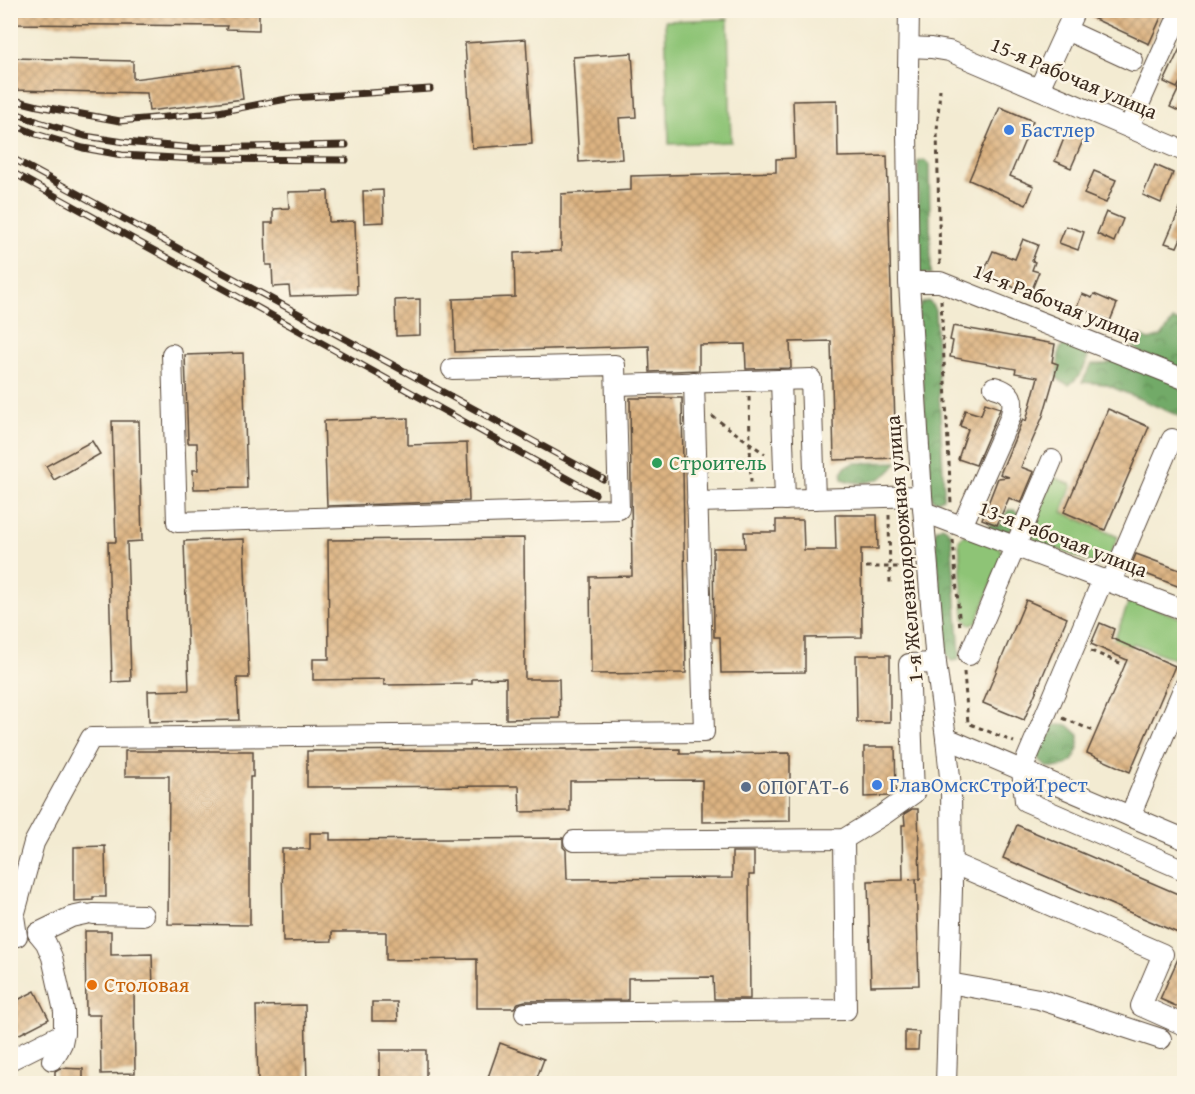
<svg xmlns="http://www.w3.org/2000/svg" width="1195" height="1094" viewBox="0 0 1195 1094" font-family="'Gentium Book Plus',serif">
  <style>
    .grass { fill: #8ec476; stroke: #64774a; stroke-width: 1.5 }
    .forest { fill: url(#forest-crowns); stroke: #566a42; stroke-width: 1.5 }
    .building { fill: url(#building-cross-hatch) }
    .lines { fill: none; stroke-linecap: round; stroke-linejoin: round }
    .minor-casing { stroke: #574739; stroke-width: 22 }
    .path { stroke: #574739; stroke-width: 3; stroke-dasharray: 4.5 4.5; stroke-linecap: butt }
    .minor { stroke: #fff; stroke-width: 20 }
    .rail-casing { stroke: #3b2a1e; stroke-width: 7 }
    .rail { stroke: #fcf5e5; stroke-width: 4.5; stroke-dasharray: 14; stroke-linecap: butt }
    .shop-dot { fill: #3f7fe0; stroke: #fcf5e5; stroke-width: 2 }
    .leisure-dot { fill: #2e9e5b; stroke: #fcf5e5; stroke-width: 2 }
    .service-dot { fill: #5c6f8a; stroke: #fcf5e5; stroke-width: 2 }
    .food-dot { fill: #e8710a; stroke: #fcf5e5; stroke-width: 2 }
    .labels { text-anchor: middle; stroke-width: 5; stroke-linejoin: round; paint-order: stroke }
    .street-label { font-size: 21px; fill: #3b2a1e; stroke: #fcf5e5 }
    .shop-label { font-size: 21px; fill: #366cbe; stroke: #fcf5e5; text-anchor: start }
    .leisure-label { font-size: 21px; fill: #27864d; stroke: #fcf5e5; text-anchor: start }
    .service-label { font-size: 21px; fill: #4e5e75; stroke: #fcf5e5; text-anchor: start }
    .food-label { font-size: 21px; fill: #c56008; stroke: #fcf5e5; text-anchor: start }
  </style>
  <defs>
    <pattern id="forest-crowns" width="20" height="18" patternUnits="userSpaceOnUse" patternTransform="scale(1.5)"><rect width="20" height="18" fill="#72aa67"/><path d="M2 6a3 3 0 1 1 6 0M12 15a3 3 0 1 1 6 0" fill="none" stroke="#5f8b54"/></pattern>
    <pattern id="building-cross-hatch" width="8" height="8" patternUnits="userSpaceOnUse" patternTransform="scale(1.5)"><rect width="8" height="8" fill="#ddb482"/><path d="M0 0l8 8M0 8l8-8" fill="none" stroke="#b4936a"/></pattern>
  </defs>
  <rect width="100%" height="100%" fill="#fcf5e5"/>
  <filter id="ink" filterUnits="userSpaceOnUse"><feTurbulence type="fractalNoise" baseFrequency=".0167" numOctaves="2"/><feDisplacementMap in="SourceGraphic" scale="12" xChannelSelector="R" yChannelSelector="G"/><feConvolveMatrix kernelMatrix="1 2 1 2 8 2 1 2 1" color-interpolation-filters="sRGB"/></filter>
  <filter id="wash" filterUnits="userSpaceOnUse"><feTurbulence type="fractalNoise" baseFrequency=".008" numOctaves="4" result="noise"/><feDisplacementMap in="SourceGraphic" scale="24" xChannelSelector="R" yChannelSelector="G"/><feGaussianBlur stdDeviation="1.35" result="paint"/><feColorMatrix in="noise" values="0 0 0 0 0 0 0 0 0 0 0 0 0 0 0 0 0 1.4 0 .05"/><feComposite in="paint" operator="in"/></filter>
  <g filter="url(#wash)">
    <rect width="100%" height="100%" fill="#f3ebd2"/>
    <g class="grass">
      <polygon points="728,19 731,142 669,144 665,21"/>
      <polygon points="1054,477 1072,485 1062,512 1118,537 1107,562 1104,565 1098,565 1037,541 1031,536 1030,527"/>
      <polygon points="964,535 999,547 1003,554 977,622 971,625 964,619 959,540"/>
      <polygon points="1130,599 1184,619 1184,663 1133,643 1126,659 1110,651"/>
    </g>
    <g class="forest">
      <polygon points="924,160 929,164 931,274 918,273 918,162"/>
      <polygon points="927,301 931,303 935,310 944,491 943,498 938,501 933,500 930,492 918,310 921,304"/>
      <polygon points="1173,320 1184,323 1184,371 1141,353 1132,345 1141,336 1149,340 1162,336"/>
      <path d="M 1072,341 L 1089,351 C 1086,367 1082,375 1069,385 L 1062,382 L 1057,378 L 1059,351 L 1064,343 Z"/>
      <polygon points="1117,360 1184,385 1184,418 1105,384 1082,382 1092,364 1105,364"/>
      <path d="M 897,462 C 886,482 862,487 842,479 C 840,469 845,466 855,463 Z"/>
      <path d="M 1008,510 L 1014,510 L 1020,514 C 1013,532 1008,536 990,528 L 989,523 L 997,526 L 1000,525 Z"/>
      <polygon points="942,526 946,528 951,534 960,654 958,660 951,661 947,656 935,536 936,530"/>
      <path d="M 1047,725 L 1068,725 L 1079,735 C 1079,748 1076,764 1061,767 C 1057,768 1050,767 1046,767 L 1035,754 Z"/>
    </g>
    <g id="blocks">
      <g class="building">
        <polygon points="10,10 259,10 259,30 226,29 227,26 10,24"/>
        <polygon points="1087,10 1152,10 1162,15 1149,44 1086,15"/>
        <polygon points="1185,38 1185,73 1177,88 1164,82"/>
        <polygon points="526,39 532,144 472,148 465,43"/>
        <polygon points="632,53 636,117 619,118 622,159 579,162 573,57"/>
        <polygon points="13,58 133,61 133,79 239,66 243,99 149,111 147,93 13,90"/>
        <polygon points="1185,76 1185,114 1170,107"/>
        <polygon points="837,100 838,157 887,156 896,458 834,460 831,341 790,342 791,368 746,369 745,344 699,345 699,370 650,372 649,346 455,352 453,299 515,297 514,253 561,251 561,194 631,190 631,176 776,172 776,159 795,158 793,101"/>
        <polygon points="1000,107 1033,121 1010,176 1034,186 1026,205 969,180"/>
        <polygon points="1067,131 1084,138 1071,168 1055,161"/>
        <polygon points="1155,165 1173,173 1161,203 1143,195"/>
        <polygon points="1094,171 1116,180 1106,203 1084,194"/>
        <polygon points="383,190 384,222 364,223 363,191"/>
        <polygon points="328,191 329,222 355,221 357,294 290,296 289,286 273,287 272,265 266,265 265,223 273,223 273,209 289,208 288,192"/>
        <polygon points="1185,197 1185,229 1177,247 1165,243"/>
        <polygon points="1106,212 1123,219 1114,242 1097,234"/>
        <polygon points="1066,226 1084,232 1078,250 1059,243"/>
        <polygon points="1023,239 1038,245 1032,261 1035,262 1032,270 1039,272 1031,292 1021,287 1020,290 983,274 993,251 1015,259"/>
        <polygon points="1082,294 1092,298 1094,294 1117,304 1110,321 1077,307"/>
        <polygon points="420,299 420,335 396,336 395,300"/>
        <polygon points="953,326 1055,344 1052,362 1058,364 1043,416 1021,467 1034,472 1021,503 1009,498 997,525 982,519 998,478 1009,477 1000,474 1023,419 1026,421 1038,377 1015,373 1016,369 950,357 953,341 950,340"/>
        <polygon points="243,353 247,488 194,489 193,470 198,470 197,443 188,443 185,355"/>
        <polygon points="630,398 682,398 686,673 591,674 590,577 632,576"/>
        <polygon points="985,403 1000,408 1000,409 976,465 958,459 968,429 960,426 965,410 981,415"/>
        <polygon points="1108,409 1149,427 1105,530 1064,512"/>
        <polygon points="408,418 408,445 467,443 469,501 327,506 324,421"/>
        <polygon points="112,421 139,421 142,541 127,542 131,681 112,682 108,542 116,542"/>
        <polygon points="92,441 100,454 54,480 46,466"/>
        <polygon points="835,515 877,515 878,549 861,549 862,637 805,638 805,672 721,673 720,637 714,637 713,548 745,548 744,532 776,532 776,520 803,520 804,550 836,550"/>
        <polygon points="524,538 525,679 559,679 560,718 506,719 506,678 472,679 472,684 384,685 384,679 313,680 313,659 329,659 328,540"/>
        <polygon points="244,539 249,678 237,678 239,720 149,722 148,691 189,690 184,541"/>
        <polygon points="1136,554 1185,572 1180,587 1130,568"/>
        <polygon points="1026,600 1067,618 1024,720 983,703"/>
        <polygon points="1100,623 1114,629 1111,638 1175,666 1130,772 1087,753 1127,660 1091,644"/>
        <polygon points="856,655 890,655 890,722 857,722"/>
        <polygon points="864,747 895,747 896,791 889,796 864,797"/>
        <polygon points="567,749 567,750 680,749 680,754 790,753 790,821 702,822 702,780 570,781 570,811 520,812 519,786 307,787 307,751"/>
        <polygon points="125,751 253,751 253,777 250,777 250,925 168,924 169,776 125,776"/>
        <polygon points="912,809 918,809 920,879 909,880 916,879 919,985 871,986 868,881 903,880 902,825 905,825 904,814"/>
        <polygon points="1017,825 1185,897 1185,936 1003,858"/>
        <polygon points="310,833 330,833 330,840 563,838 563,847 566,850 567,879 732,878 732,852 754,852 754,875 749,875 750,999 714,999 713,977 628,978 628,1000 525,1001 518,1003 514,1008 477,1008 477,959 386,960 386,932 332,932 332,941 283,942 282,849 310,849"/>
        <polygon points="105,846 106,897 93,897 93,900 74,901 74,847"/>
        <polygon points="85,931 111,931 111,955 152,954 153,989 134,990 135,1073 101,1074 100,1015 86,1015"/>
        <polygon points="1185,943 1185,1010 1160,999"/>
        <polygon points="35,991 49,1019 10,1039 10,1004"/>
        <polygon points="372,1002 397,1002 398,1021 372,1021"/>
        <polygon points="305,1005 307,1083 258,1083 256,1006"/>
        <polygon points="905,1031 919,1032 918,1050 905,1050"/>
        <polygon points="500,1043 544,1059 535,1083 486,1083"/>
        <rect x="380" y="1050" width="46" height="33"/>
        <polygon points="60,1068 83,1069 83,1083 55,1083 55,1071"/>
      </g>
    </g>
  </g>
  <g filter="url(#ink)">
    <use href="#blocks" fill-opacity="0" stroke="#574739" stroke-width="1.5"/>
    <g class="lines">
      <g class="minor-casing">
        <g id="minor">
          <polyline points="909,10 907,131 909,282 922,496 936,663 946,738 951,787 952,889 946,1084"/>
          <polyline points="1066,30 1133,61"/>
          <polyline points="909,47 931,48 949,51 1184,151"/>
          <polyline points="1039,89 1075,10"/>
          <polyline points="1129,127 1181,10"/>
          <polyline points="909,282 940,282 1184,379"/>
          <polyline points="172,354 177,522 619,509 615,365 452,369"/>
          <polyline points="781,380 785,500"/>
          <polyline points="616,385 811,379 815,499"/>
          <polyline points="697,502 922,496"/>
          <polyline points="924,512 1184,610"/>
          <path d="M 962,526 L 1010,418 C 1015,400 1013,392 994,387"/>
          <polyline points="1103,579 1022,770 1025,801 1184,870"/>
          <polyline points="1111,582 1172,439"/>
          <polyline points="969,655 1052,460"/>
          <polyline points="946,738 1184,839"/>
          <polyline points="1130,816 1184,687"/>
          <polyline points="574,841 844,839 883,815 914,793 909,664 936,663"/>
          <polyline points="952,863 1163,954 1141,1006 1184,1025"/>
          <polyline points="93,914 143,915"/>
          <polyline points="38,933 46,943 52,957 64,1011 64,1033 62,1043 58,1051 52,1060"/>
          <polyline points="38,933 71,917 85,914"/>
          <polyline points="17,936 14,916 34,843 91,738 704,732 694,382"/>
          <polyline points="949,983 1039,999 1161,1039"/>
          <polyline points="525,1013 846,1010 844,839"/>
          <polyline points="10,1060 64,1033"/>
        </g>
      </g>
      <g class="path">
        <polyline points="940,264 937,131 940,89"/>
        <polyline points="941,300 951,504"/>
        <polyline points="749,397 751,484"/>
        <polyline points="712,416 765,454"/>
        <polyline points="889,515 890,585"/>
        <polyline points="953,540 960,629"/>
        <polyline points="866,567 900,567"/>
        <polyline points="1091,651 1125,665"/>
        <polyline points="964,672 968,723 1014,742"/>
        <polyline points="1063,718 1096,732"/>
      </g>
      <use href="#minor" class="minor"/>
      <g class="rail-casing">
        <g id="rail">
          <polyline points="10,99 38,106 120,121 213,113 292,98 430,89"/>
          <polyline points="10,111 39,122 85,136 124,142 195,148 346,145"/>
          <polyline points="10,123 36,134 83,148 122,155 194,159 346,160"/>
          <polyline points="10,157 603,479"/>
          <polyline points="10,171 595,494"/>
        </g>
      </g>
      <use href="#rail" class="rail"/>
    </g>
  </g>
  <g class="shop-dot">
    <circle cx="1009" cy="130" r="6"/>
    <circle cx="877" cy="785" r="6"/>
  </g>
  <circle class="leisure-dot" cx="657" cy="463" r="6"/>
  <circle class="service-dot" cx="746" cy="787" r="6"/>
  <circle class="food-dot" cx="92" cy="985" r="6"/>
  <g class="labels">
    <g class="street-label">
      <text transform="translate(1074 78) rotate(23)" y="7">15-я Рабочая улица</text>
      <text transform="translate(1057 303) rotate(22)" y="7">14-я Рабочая улица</text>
      <text transform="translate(1063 539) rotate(21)" y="7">13-я Рабочая улица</text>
      <text transform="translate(904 549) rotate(-95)" y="7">1-я Железнодорожная улица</text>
    </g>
    <g class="shop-label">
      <text x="1021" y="137">Бастлер</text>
      <text x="889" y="792">ГлавОмскСтройТрест</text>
    </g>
    <g class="leisure-label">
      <text x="669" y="470">Строитель</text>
    </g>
    <g class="service-label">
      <text x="758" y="794">ОПОГАТ-6</text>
    </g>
    <g class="food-label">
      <text x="104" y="992">Столовая</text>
    </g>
  </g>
  <rect width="1195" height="1094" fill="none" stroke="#fcf5e5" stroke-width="36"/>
</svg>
